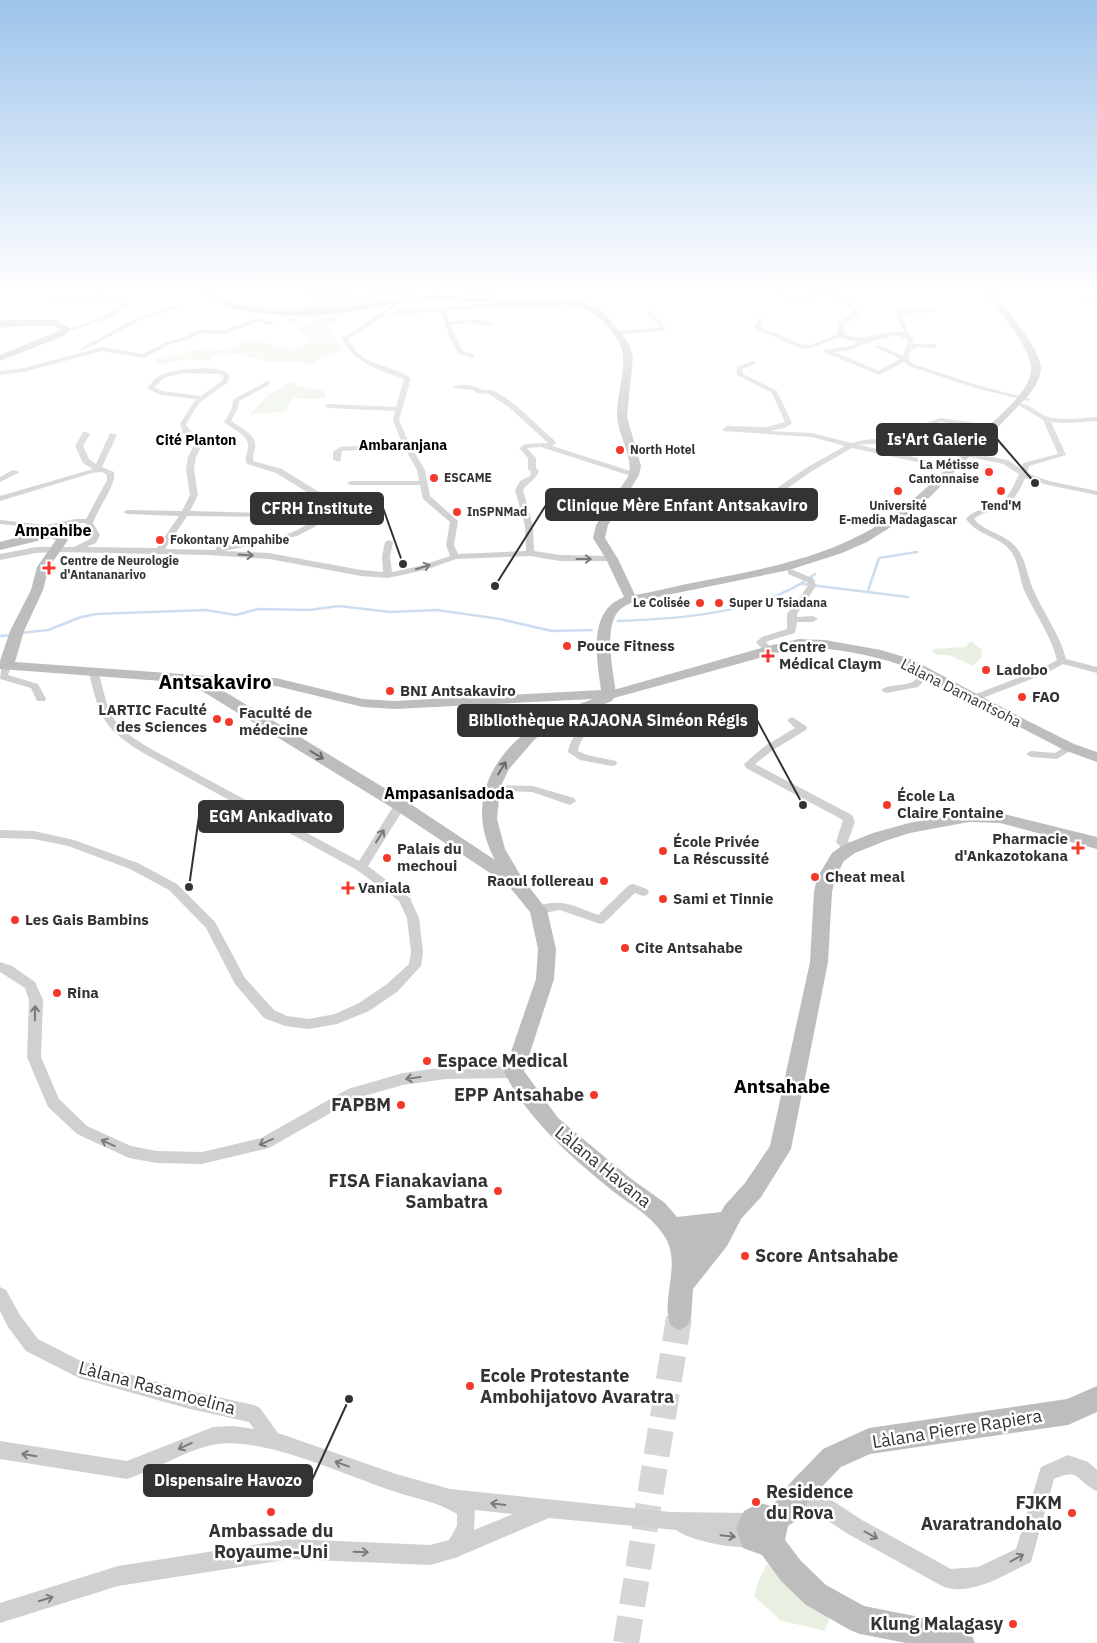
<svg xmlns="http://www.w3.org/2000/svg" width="1097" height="1643" viewBox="0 0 1097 1643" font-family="'IBM Plex Sans',sans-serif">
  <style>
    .green { fill: #e7f0e1 }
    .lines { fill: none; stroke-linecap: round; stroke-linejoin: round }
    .stream { stroke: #ccddf0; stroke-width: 2.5 }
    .secondary-tunnel { stroke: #d6d6d6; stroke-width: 26; stroke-dasharray: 26 12; stroke-linecap: butt }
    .street { fill: #d0d0d0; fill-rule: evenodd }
    .secondary { fill: #bdbdbd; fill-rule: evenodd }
    .oneway { stroke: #7a7a7a }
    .oneway2 { stroke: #6a6a6a }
    .poi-dot { fill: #f4392b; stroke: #fff; stroke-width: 2 }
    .labels { text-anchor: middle; stroke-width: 5; stroke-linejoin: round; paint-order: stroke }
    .far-poi-label { font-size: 12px; font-weight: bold; fill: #333; stroke: #fff; text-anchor: start }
    .far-neighbourhood-label { font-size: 14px; font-weight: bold; fill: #000; stroke: #fff }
    .poi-label { font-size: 15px; font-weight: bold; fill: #333; stroke: #fff; text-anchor: start }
    .street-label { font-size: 15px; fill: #333; stroke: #fff }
    .far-district-label { font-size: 16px; font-weight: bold; fill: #000; stroke: #fff }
    .neighbourhood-label { font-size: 16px; font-weight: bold; fill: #000; stroke: #fff }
    .near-poi-label { font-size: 18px; font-weight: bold; fill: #333; stroke: #fff; text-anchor: end }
    .near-street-label { font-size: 18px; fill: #333; stroke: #fff }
    .near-neighbourhood-label { font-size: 19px; font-weight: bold; fill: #000; stroke: #fff }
    .district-label { font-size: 20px; font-weight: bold; fill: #000; stroke: #fff }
    .leader { fill: none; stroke: #333; stroke-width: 2 }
    .callout-dot { fill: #333; stroke: #fff; stroke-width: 2 }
    .callout { fill: #333; stroke: #333; stroke-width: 2 }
    .callout-label { font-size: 16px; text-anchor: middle; font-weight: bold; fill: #fff }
  </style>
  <rect width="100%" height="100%" fill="#fff"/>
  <g class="green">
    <polygon points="307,289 340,292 352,290 357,293 393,290 425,291 421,296 403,298 403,301 370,304 366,301 358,301 351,305 333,306 305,304 324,297 287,296"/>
    <polygon points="454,289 492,289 501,295 499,298 449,295 455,292"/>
    <polygon points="346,313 337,316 339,321 329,324 330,331 333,333 336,342 342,346 344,350 321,357 315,364 289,362 275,363 237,354 213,356 210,361 186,359 163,364 155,363 155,359 187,352 198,349 208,352 215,350 220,351 252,340 293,349 299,348 311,339 296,327 300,324 288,321 288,319 295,318 296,320 305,323 320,318 304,314"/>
    <path d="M 288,383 L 294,383 L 295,386 L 324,391 L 326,397 L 316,399 L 294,398 L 289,404 L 287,411 C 274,414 262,412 249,415 L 270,393 L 282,388 Z"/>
    <polygon points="971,641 982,650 981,658 973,666 949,655 938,655 932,652 934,649 965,647"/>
    <path d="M 767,1564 L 800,1587 L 831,1615 L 825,1631 L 779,1620 C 772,1610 762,1605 754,1596 L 758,1582 Z"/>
  </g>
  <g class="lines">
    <g class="stream">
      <polyline points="802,584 908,597"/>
      <polyline points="868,591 879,558 917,552"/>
      <path d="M 618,621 C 679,619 765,613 815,574"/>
      <polyline points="20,633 48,630 81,617 96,614 206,610 236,615 258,609 309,610 339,606 390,612 437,610 500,619 552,631 592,630"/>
      <polyline points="0,636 11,635"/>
    </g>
    <polyline class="secondary-tunnel" points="626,1643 679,1318"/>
    <g class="street">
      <path d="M 779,289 L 785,289 L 784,294 C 794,299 804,295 815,293 C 832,290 852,297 859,314 L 844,325 L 844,334 C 867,344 882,329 904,332 L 895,311 L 934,309 L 932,312 L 901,314 L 910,336 L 914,339 L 913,344 L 934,344 L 937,346 L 934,348 L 916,347 L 910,352 L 908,359 L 913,364 L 980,386 L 1031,399 L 1028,401 L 976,388 L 909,366 L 904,362 L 881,374 L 877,374 L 824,352 L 824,350 L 847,347 L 860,342 L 849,341 L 840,337 L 814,347 L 802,349 L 754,328 L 759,318 L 764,319 L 759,326 L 802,345 L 810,345 L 838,334 L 839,323 L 853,313 C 840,281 801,307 779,296 ZM 897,335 L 908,340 L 903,356 L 879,345 L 874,346 L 900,359 L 879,371 L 834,352 L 850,350 L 869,342 Z"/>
      <path d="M 98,295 C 108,296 123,296 129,305 L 111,317 L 61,334 L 61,332 L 107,315 L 123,304 L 115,301 L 98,298 L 48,303 L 46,300 Z"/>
      <polygon points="1082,297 1097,301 1097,305 1082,299"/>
      <path d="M 566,299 L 568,302 L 561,306 L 499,307 L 446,311 L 449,322 C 465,320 482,318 496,325 C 488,329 480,323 472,323 C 465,323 457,325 450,325 L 463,351 L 473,354 L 474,357 L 471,359 L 467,356 L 459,354 C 450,341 445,326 441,311 L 397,315 L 394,313 L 397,311 L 499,303 L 560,302 Z"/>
      <path d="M 394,302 L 396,305 L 384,316 L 348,339 C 362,368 389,363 411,378 L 399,420 L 410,445 L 425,470 L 430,496 L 458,521 L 454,545 L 458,554 L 526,551 L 525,526 L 515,490 L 520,481 L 530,476 L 531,472 L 528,469 L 528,458 L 519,448 L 525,444 L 548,443 L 510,408 L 489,394 L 477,393 L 473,390 L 454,388 L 453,387 C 459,383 472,385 479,388 C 483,391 489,389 494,391 C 515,401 537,426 555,441 L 556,443 L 552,446 L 637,473 L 638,475 L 634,477 L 541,447 L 527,448 L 536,458 L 536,468 L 539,471 C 536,480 528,482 523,490 L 533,526 L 534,551 L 560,555 L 612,556 L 615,557 L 615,561 L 560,561 L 530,556 L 456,559 L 425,570 L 388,578 L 361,576 L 269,559 L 208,555 L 57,552 L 36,553 L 0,560 L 0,554 L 36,547 L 74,547 L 90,539 L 92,535 L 85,523 L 75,523 L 46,529 L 0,524 L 0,520 L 46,525 L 75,519 L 86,519 L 107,480 L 107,475 L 102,472 L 92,473 L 0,501 L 0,496 L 93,469 L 83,463 L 75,446 L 83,432 L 86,432 L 90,434 L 83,446 L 89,459 L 96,464 L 110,433 L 117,435 L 102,467 L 114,472 C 117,484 97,510 93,523 L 100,535 L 96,543 L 86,547 L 157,548 L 179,516 L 127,514 L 123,512 L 127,510 L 182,511 L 190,495 L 186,469 L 188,457 L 194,445 L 194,441 L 183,433 L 180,424 L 196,399 L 161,395 L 147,388 C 151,383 155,378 161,375 C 173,369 213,366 224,371 C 226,371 229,375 230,376 L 227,383 L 199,403 L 186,424 C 190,433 200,436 202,445 L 196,457 L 194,469 L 198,495 L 190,511 L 266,513 L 270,515 L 266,517 L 187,516 L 165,549 L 216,550 L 216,547 L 219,546 C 247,541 285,541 309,523 C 313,520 315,515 318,511 L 315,497 L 276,473 L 247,464 C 244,457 247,455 248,448 C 250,434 231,429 224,422 L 231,410 L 234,399 L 268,381 L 270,382 L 270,384 L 239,401 L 237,410 L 231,421 C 240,427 258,435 255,448 C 254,453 253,455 253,461 L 282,469 L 322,494 L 326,511 L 316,526 L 297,536 L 224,551 L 269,553 L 361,570 L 383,572 L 382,557 L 385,542 L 389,540 L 393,542 L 390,557 L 392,572 L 420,566 L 450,556 L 446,545 L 450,522 L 423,499 L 420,485 L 351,485 L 347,483 L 351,481 L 419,481 L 417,470 L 404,447 L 342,451 L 340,462 L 333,460 L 333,452 L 340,447 L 402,443 L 393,420 L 395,411 L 328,408 L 325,406 L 328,404 L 396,407 L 404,379 C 380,370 354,364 342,338 L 380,314 ZM 183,373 L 220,374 L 224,376 L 222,381 L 201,396 L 162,391 L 154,387 L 166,377 Z"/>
      <polygon points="178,305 180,308 141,320 84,350 79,349 137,318"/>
      <polygon points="649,310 666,328 666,330 617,335 614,333 617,331 660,328 646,312"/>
      <polygon points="256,318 275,323 272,325 257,322 225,334 202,333 187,340 171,344 144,358 102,351 24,372 0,375 0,371 24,368 102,347 143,354 167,342 183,338 199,330 224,330"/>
      <polygon points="19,323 21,324 21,326 0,328 0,324"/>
      <path d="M 753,361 L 756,363 L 755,364 L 742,369 L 743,374 L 777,391 L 792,423 L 785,428 L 769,431 L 812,433 L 851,443 L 864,440 L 875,439 L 888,442 L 895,446 L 896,448 L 893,452 L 963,469 L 959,471 L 852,448 L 812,471 L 768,502 L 725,495 L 725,511 L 718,513 L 718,490 L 764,497 L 806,468 L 845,446 L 812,437 L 723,431 L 723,429 L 727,426 L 767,427 L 785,422 L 772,393 L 737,375 L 737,367 ZM 870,444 L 880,444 L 888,448 L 886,451 L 859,445 Z"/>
      <path d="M 1020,404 C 1030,403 1038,414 1048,417 C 1063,421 1082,418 1097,417 L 1097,421 L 1066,423 L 1051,422 L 1066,455 L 1029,466 L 1027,473 L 1049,481 L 1097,491 L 1097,495 L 1048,485 L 1025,478 C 1019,492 1012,506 996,510 C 988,512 981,513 974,519 C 985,532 1005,534 1016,547 C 1026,559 1027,575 1033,589 C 1043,613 1060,634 1066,659 L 1097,667 L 1097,673 L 1063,664 L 1047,673 L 975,701 L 971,700 L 970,698 L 971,696 L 1041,669 L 1057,660 C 1051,635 1035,614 1024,590 C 1019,577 1019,561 1010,550 C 998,536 977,535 966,519 C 975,508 987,510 998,504 C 1009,498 1014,485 1019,474 L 1003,464 L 969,457 L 969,453 L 1008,460 L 1021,469 L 1023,463 L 1058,454 L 1043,420 L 1020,406 Z"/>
      <polygon points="940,418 993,425 997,427 993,429 940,422 913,431 909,429"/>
      <polygon points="13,470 20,472 0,482 0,477"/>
      <polygon points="791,569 814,579 816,586 797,614 797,617 813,616 818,619 813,622 797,622 795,633 768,641 766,642 773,650 768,653 765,652 756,642 762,637 787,629 787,614 808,586 807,582 788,574 788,570"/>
      <polygon points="7,661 12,664 8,675 38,684 46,699 45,701 37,701 31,688 0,679 2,664"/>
      <path d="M 94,670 L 99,673 C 110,719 111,725 153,750 L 359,861 L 396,802 L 404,802 L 406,805 L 368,866 L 410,898 L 419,918 L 423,952 L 421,966 L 397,992 L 369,1011 L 337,1024 L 309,1029 L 285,1026 L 264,1018 L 235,984 L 206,928 L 169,890 L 130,869 L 68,846 L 34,839 L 0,838 L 0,830 L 34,831 L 74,840 L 138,863 L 177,884 L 215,922 L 245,978 L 274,1010 L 287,1016 L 309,1019 L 335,1014 L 359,1003 L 387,984 L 409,964 L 411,952 L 407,918 L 399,901 L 357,870 L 145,754 C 104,729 100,719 89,673 Z"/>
      <path d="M 927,670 L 932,673 L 918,687 L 886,693 L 881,690 C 889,684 901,686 910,683 C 917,681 920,673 927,670 Z"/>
      <path d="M 596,699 L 601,702 C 600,725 581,732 578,751 L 587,755 L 616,761 L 617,763 L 616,765 L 612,766 L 580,760 L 568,752 C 571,732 590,724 591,702 Z"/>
      <polygon points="792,717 806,726 807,728 806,730 773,750 755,764 852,815 855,822 848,841 855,849 853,852 845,852 836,842 843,820 746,768 744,764 765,746 795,728 787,720"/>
      <polygon points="1069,744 1073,745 1074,747 1073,749 1057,759 1031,757 1026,754 1031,751 1055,753"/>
      <polygon points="492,785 533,786 574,798 576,801 570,805 532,792 488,790 487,788"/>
      <path d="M 633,884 L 647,889 L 649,892 L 647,895 L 643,896 L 635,893 L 604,923 L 600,924 L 560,910 L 538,914 L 534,913 L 532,910 L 534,907 C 562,898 571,905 598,915 L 629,885 Z"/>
      <polygon points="0,962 12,966 35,982 43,1000 41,1057 59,1099 87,1126 131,1146 157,1151 202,1152 261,1138 348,1089 403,1073 446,1067 514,1066 519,1068 521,1072 519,1076 514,1078 446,1079 403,1085 357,1098 269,1148 202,1164 157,1163 129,1158 77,1134 48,1107 27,1057 29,1000 25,988 0,972"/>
      <path d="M 0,1287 L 6,1290 L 20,1315 L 38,1339 L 81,1361 L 186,1390 L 254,1405 L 260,1408 L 278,1433 L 396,1474 L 450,1489 L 670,1512 L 751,1513 L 758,1515 L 760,1522 L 755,1530 L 760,1531 L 762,1538 L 760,1545 C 743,1552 690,1541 676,1530 L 549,1518 L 455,1558 L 430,1565 L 291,1559 L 118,1586 L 0,1623 L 0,1603 L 118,1566 L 291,1539 L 430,1545 L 449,1540 L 457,1526 L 457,1514 C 438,1502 417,1499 396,1492 C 348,1477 260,1434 212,1445 C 184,1451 155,1470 127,1479 L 0,1459 L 0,1441 L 127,1461 L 213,1427 L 234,1426 L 254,1429 L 249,1422 L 186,1408 L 79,1378 L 26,1351 L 8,1327 L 0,1311 ZM 475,1510 L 513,1514 L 474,1530 Z"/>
      <path d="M 1068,1455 L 1088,1462 L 1097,1470 L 1097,1491 C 1075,1482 1082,1467 1054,1479 L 1031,1562 C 1006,1574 970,1598 942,1586 L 848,1534 L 793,1498 L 791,1491 L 793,1484 L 800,1482 L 807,1484 L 862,1520 L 951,1569 L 978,1567 L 1016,1549 L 1041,1467 Z"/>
    </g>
    <g class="secondary">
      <path d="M 198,289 L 207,289 L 218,297 L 234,304 L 264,309 L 339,308 L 433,295 L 496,299 L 580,300 L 603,311 L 628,342 L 633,356 L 627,417 L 641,466 L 639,475 L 608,525 L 605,538 L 618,559 L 635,595 C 658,591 680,585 702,581 C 770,568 839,555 896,513 C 928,490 953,460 981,433 C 996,418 1031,392 1031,369 C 1031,346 995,307 982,289 L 990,289 C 1004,307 1039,346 1041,368 C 1041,378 1034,388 1028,396 L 931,496 L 905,518 L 867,542 L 842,553 L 789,570 L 633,602 C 627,605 621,607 617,613 C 605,630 612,666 615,686 L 615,689 L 617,689 L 768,646 L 799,639 L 825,640 L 881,650 L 911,659 L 1026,720 L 1074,744 L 1097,752 L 1097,762 L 1064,750 L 901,665 C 868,654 834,648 799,647 L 614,698 L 612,701 L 555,725 L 535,739 L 509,769 L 500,788 L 497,819 L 505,849 L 522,878 L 547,910 L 556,949 L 554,979 L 524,1071 L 558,1118 L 630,1178 L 665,1203 L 677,1217 L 721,1212 L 725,1205 L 745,1183 L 770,1146 L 810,962 L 814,892 L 817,878 L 832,853 L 843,845 L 873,833 L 909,823 L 969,812 L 1000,813 L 1097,837 L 1097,849 L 1000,823 L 969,822 L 910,833 L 885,841 L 855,853 L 844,861 L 835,878 L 832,892 L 828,962 L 791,1149 L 761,1197 L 741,1219 L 727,1246 L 693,1289 L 691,1318 L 687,1326 L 679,1330 L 671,1326 C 659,1298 684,1264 663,1234 C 650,1215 631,1205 614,1192 C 572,1158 529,1121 504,1072 L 536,979 L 538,949 L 530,912 L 508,885 L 394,809 L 189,683 L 0,669 L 0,661 L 10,631 L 31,590 L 37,567 L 56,540 L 50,538 L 0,550 L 0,542 C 18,538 56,522 68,540 L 49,567 L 43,590 L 24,631 L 15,662 L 224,677 L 276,678 L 363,699 L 395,701 L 601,690 C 597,659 587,611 624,597 L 606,559 L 593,538 L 596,525 L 629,475 C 633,455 618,436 617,416 C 616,395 630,361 619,342 C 591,295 556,304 509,304 C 484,303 458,299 433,299 C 402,300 371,310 340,313 C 301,317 226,319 198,289 ZM 212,684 L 276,686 L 363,707 L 395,709 L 593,699 C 577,705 558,711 543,720 C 492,752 464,803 495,860 L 406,801 Z"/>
      <polygon points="0,320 57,320 70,329 66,335 0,361 0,355 61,330 55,326 0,326"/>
      <polygon points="1097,1386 1097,1412 1068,1425 870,1454 841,1467 809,1500 797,1520 788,1526 785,1540 801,1561 826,1585 864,1606 950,1623 971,1633 975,1643 906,1643 860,1634 850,1630 806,1605 781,1581 762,1555 743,1548 736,1528 744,1511 760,1503 771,1506 777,1500 791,1482 823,1449 869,1428 1067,1399"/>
    </g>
  </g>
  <defs><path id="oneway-shaft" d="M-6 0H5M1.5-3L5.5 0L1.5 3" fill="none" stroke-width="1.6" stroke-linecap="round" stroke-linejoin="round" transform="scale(1.25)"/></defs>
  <g class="oneway">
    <use href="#oneway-shaft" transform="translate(246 555) rotate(4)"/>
    <use href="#oneway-shaft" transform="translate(584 559)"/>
    <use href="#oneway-shaft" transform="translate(423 567) rotate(-17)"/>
    <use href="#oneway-shaft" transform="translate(380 836) rotate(-58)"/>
    <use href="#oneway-shaft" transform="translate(35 1013) rotate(-89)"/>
    <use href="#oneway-shaft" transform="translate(413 1078) rotate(172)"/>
    <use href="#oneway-shaft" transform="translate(266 1142) rotate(156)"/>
    <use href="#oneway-shaft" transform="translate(108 1143) rotate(-155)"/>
    <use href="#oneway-shaft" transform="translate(185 1446) rotate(155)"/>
    <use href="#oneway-shaft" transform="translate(29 1455) rotate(-171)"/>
    <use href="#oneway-shaft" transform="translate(342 1464) rotate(-160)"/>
    <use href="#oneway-shaft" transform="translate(498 1504) rotate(-173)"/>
    <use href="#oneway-shaft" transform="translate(871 1535) rotate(29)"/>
    <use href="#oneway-shaft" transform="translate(728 1536) rotate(6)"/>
    <use href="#oneway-shaft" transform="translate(361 1552) rotate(2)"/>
    <use href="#oneway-shaft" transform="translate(1017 1558) rotate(-29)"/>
    <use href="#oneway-shaft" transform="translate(46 1599) rotate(-18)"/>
  </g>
  <g class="oneway2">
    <use href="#oneway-shaft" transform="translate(317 755) rotate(31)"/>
    <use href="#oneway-shaft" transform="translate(502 768) rotate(-59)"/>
  </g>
  <linearGradient id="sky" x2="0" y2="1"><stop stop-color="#9dc4eb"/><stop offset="0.56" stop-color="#fff"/><stop offset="1" stop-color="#fff" stop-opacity="0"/></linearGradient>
  <rect width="1097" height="519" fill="url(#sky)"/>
  <g class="poi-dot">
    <circle cx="620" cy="450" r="5"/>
    <circle cx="989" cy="472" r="5"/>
    <circle cx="434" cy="478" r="5"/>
    <circle cx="898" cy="491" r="5"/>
    <circle cx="1001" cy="491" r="5"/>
    <circle cx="457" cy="512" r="5"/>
    <circle cx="160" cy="540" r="5"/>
    <path d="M46.5 560.5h5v5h5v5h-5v5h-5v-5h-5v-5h5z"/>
    <circle cx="700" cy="603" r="5"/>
    <circle cx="719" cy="603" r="5"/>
    <circle cx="567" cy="646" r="5"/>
    <path d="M765.5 648.5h5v5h5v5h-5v5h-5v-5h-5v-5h5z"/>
    <circle cx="986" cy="670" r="5"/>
    <circle cx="390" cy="691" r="5"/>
    <circle cx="1022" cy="697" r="5"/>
    <circle cx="217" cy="719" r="5"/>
    <circle cx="229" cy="722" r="5"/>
    <circle cx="887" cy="805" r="5"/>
    <path d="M1075.5 840.5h5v5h5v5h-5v5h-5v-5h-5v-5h5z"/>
    <circle cx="663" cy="851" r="5"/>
    <circle cx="387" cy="858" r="5"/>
    <circle cx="815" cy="877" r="5"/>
    <circle cx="604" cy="881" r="5"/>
    <path d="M345.5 880.5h5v5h5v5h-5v5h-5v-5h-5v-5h5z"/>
    <circle cx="663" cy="899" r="5"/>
    <circle cx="15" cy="920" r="5"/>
    <circle cx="625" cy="948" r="5"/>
    <circle cx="57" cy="993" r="5"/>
    <circle cx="427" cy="1061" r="5"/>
    <circle cx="594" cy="1095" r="5"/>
    <circle cx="401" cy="1105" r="5"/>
    <circle cx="498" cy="1191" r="5"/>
    <circle cx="745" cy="1256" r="5"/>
    <circle cx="470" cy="1386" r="5"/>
    <circle cx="756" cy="1502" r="5"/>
    <circle cx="271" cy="1512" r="5"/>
    <circle cx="1072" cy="1513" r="5"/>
    <circle cx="1013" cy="1624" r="5"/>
  </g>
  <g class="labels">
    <g class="far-poi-label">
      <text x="630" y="454">North Hotel</text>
      <text x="979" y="469" text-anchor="end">La Métisse<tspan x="979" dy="14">Cantonnaise</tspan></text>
      <text x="444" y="482">ESCAME</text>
      <text x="898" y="510" text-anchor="middle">Université<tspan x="898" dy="14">E-media Madagascar</tspan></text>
      <text x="1001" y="510" text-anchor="middle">Tend'M</text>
      <text x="467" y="516">InSPNMad</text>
      <text x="170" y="544">Fokontany Ampahibe</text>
      <text x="60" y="565">Centre de Neurologie<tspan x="60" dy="14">d'Antananarivo</tspan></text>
      <text x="690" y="607" text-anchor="end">Le Colisée</text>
      <text x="729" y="607">Super U Tsiadana</text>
    </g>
    <g class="far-neighbourhood-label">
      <text x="196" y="445">Cité Planton</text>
      <text x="403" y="450">Ambaranjana</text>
    </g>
    <g class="poi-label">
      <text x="577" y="651">Pouce Fitness</text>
      <text x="779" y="652">Centre<tspan x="779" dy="17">Médical Claym</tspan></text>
      <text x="996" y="675">Ladobo</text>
      <text x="400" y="696">BNI Antsakaviro</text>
      <text x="1032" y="702">FAO</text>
      <text x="207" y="715" text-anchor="end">LARTIC Faculté<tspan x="207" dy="17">des Sciences</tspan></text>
      <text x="239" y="718">Faculté de<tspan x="239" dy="17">médecine</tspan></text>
      <text x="897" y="801">École La<tspan x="897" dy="17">Claire Fontaine</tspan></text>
      <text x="1068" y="844" text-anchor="end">Pharmacie<tspan x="1068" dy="17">d'Ankazotokana</tspan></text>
      <text x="673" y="847">École Privée<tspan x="673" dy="17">La Réscussité</tspan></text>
      <text x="397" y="854">Palais du<tspan x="397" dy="17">mechoui</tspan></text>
      <text x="825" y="882">Cheat meal</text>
      <text x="594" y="886" text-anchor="end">Raoul follereau</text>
      <text x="358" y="893">Vaniala</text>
      <text x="673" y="904">Sami et Tinnie</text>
      <text x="25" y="925">Les Gais Bambins</text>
      <text x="635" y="953">Cite Antsahabe</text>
      <text x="67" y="998">Rina</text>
    </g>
    <g class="street-label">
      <text transform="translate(961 693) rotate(27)" y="5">Làlana Damantsoha</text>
    </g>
    <g class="far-district-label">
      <text x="53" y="536">Ampahibe</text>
    </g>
    <g class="neighbourhood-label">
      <text x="449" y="799">Ampasanisadoda</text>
    </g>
    <g class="near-poi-label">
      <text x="437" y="1067" text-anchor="start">Espace Medical</text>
      <text x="584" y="1101">EPP Antsahabe</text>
      <text x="391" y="1111">FAPBM</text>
      <text x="488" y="1187">FISA Fianakaviana<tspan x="488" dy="21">Sambatra</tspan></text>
      <text x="755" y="1262" text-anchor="start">Score Antsahabe</text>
      <text x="480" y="1382" text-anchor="start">Ecole Protestante<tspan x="480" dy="21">Ambohijatovo Avaratra</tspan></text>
      <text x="766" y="1498" text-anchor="start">Residence<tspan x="766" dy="21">du Rova</tspan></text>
      <text x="1062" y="1509">FJKM<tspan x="1062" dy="21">Avaratrandohalo</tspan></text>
      <text x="271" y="1537" text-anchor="middle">Ambassade du<tspan x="271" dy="21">Royaume-Uni</tspan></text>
      <text x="1003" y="1630">Klung Malagasy</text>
    </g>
    <g class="near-street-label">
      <text transform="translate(603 1167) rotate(39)" y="6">Làlana Havana</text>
      <text transform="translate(157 1388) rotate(15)" y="6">Làlana Rasamoelina</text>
      <text transform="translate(957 1429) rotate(-9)" y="6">Làlana Pierre Rapiera</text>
    </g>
    <g class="near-neighbourhood-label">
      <text x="782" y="1093">Antsahabe</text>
    </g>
    <g class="district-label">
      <text x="215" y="689">Antsakaviro</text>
    </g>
  </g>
  <path class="leader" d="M1035 483L997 439M495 586L546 505M403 564L383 508M803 805L757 720M189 887L199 816M349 1399L312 1480"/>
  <g class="callout-dot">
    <circle cx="1035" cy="483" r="5"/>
    <circle cx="495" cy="586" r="5"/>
    <circle cx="403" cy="564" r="5"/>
    <circle cx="803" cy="805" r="5"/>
    <circle cx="189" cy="887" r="5"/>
    <circle cx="349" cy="1399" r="5"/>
  </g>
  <g class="callout">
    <rect x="877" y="424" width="120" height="31" rx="5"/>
    <rect x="546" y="489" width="271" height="31" rx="5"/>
    <rect x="251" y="493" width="132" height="31" rx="5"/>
    <rect x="458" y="705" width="299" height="31" rx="5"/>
    <rect x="199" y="801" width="144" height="31" rx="5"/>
    <rect x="144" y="1465" width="168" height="31" rx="5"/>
  </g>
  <g class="callout-label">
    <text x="937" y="445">Is'Art Galerie</text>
    <text x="682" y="511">Clinique Mère Enfant Antsakaviro</text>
    <text x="317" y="514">CFRH Institute</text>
    <text x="608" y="726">Bibliothèque RAJAONA Siméon Régis</text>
    <text x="271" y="822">EGM Ankadivato</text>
    <text x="228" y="1486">Dispensaire Havozo</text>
  </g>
</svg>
